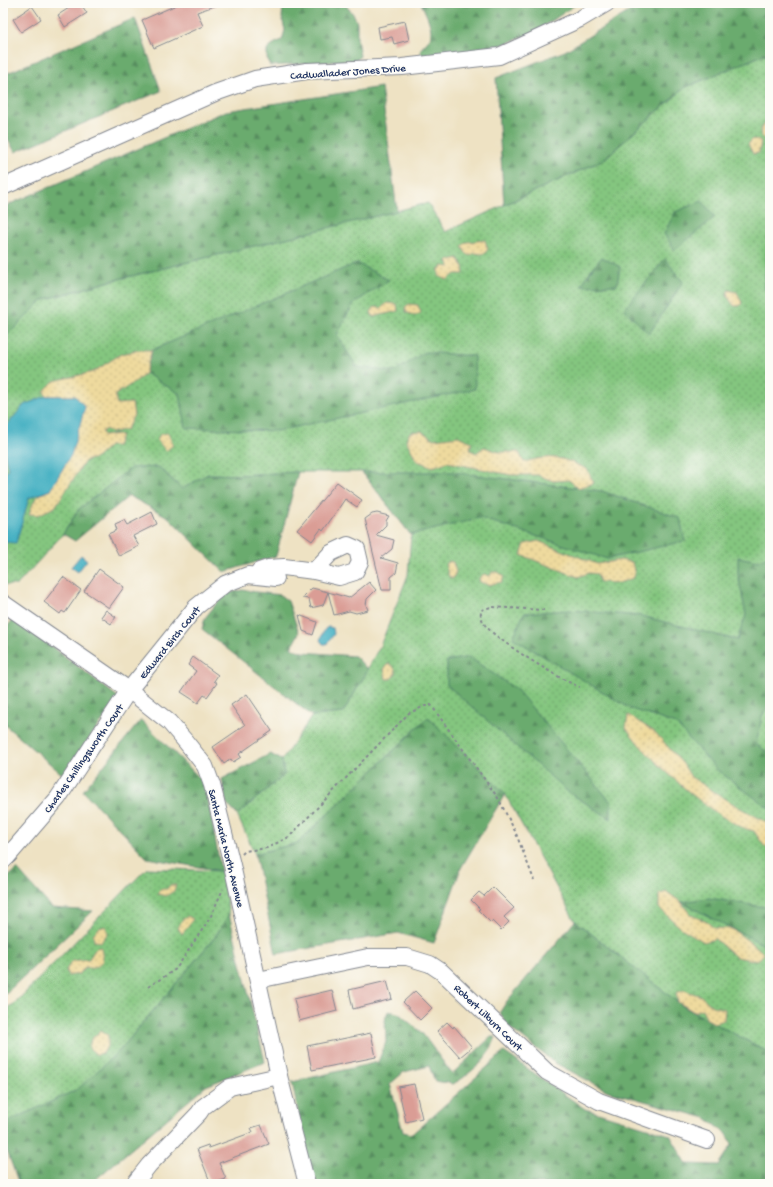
<svg xmlns="http://www.w3.org/2000/svg" width="773" height="1187" viewBox="0 0 773 1187" font-family="'Gochi Hand',sans-serif">
  <style>
    .grass { fill: url(#grass-dots); stroke: #507a6e }
    .forest { fill: url(#forest-firs); stroke: #436d66 }
    .sand { fill: url(#sand-dots); stroke: #84847e }
    .water { fill: #44b0c2; stroke: #307090 }
    .building { fill: #da9d95 }
    .lines { fill: none; stroke-linecap: round; stroke-linejoin: round }
    .minor-casing { stroke: #848890; stroke-width: 18 }
    .path { stroke: #848890; stroke-width: 2; stroke-dasharray: 3 3; stroke-linecap: butt }
    .minor { stroke: #fff; stroke-width: 16 }
    .labels { text-anchor: middle; stroke-width: 3; stroke-linejoin: round; paint-order: stroke }
    .street-label { font-size: 11px; fill: #1b2f5e; stroke: #fdfcf7 }
  </style>
  <defs>
    <pattern id="grass-dots" width="8" height="8" patternUnits="userSpaceOnUse"><rect width="8" height="8" fill="#84c67f"/><path d="M2 2h.1M6 6h.1" fill="none" stroke="#6ba16b" stroke-width="1.8" stroke-linecap="round"/></pattern>
    <pattern id="forest-firs" width="22" height="20" patternUnits="userSpaceOnUse"><rect width="22" height="20" fill="#6bab6e"/><path d="M5 1l3.5 6h-7zM16 11l3.5 6h-7z" fill="#578c5e"/></pattern>
    <pattern id="sand-dots" width="8" height="8" patternUnits="userSpaceOnUse"><rect width="8" height="8" fill="#eeda9e"/><path d="M2 2h.1M6 6h.1" fill="none" stroke="#ccbb8a" stroke-width="1.8" stroke-linecap="round"/></pattern>
  </defs>
  <rect width="100%" height="100%" fill="#fdfcf7"/>
  <filter id="ink" filterUnits="userSpaceOnUse"><feTurbulence type="fractalNoise" baseFrequency=".025" numOctaves="2"/><feDisplacementMap in="SourceGraphic" scale="8" xChannelSelector="R" yChannelSelector="G"/><feConvolveMatrix kernelMatrix="1 2 1 2 8 2 1 2 1" color-interpolation-filters="sRGB"/></filter>
  <filter id="wash" filterUnits="userSpaceOnUse"><feTurbulence type="fractalNoise" baseFrequency=".012" numOctaves="4" result="noise"/><feDisplacementMap in="SourceGraphic" scale="16" xChannelSelector="R" yChannelSelector="G"/><feGaussianBlur stdDeviation="0.9" result="paint"/><feColorMatrix in="noise" values="0 0 0 0 0 0 0 0 0 0 0 0 0 0 0 0 0 1.4 0 .05"/><feComposite in="paint" operator="in"/></filter>
  <g filter="url(#wash)">
    <rect width="100%" height="100%" fill="#eee2c3"/>
    <g class="grass">
      <polygon points="770,52 770,1053 684,1007 575,921 505,794 428,717 298,843 255,854 237,815 284,775 282,760 312,716 343,713 380,646 408,575 411,535 362,472 298,472 238,475 208,474 182,489 159,467 79,509 63,534 17,585 3,585 3,340 43,300 111,281 428,203 445,232 603,160 684,88"/>
      <polygon points="147,868 221,871 229,914 215,937 121,1049 78,1090 3,1132 3,1010 14,1004"/>
    </g>
    <g class="forest">
      <polygon points="279,3 346,3 347,7 354,15 357,23 357,39 360,56 357,60 270,66 267,58 267,50 275,43 282,40 285,30 282,18 283,5"/>
      <path d="M 421,3 L 578,3 L 534,33 L 486,51 L 422,55 L 420,50 C 423,46 428,42 430,38 C 434,28 425,12 421,3 Z"/>
      <polygon points="643,3 770,3 770,52 684,88 603,160 504,205 496,78 565,51"/>
      <polygon points="135,18 161,91 15,152 3,130 3,75"/>
      <polygon points="381,87 397,211 111,281 43,300 3,340 3,207 226,111"/>
      <polygon points="702,201 715,217 675,250 664,234 675,212"/>
      <polygon points="769,232 770,232 770,299 764,287"/>
      <polygon points="602,257 620,267 617,285 581,286 591,270"/>
      <polygon points="665,259 683,282 649,334 624,309"/>
      <polygon points="357,263 389,280 353,304 337,335 357,367 394,372 425,352 474,356 475,389 277,431 186,428 180,394 145,373 152,350"/>
      <polygon points="159,467 182,489 208,474 238,475 298,472 276,556 224,572 168,517 129,496 75,541 63,534 79,509 131,468"/>
      <polygon points="362,472 452,472 602,491 680,518 685,541 607,559 480,518 411,535"/>
      <polygon points="770,555 770,705 762,716 756,744 770,754 770,809 717,770 676,724 631,709 513,638 524,613 570,610 641,616 737,640 746,615 738,575 738,557 758,561"/>
      <polygon points="242,590 280,595 288,601 299,633 291,648 303,652 355,656 368,670 343,713 312,716 202,629 205,618 224,594"/>
      <polygon points="15,618 119,698 63,775 6,726 3,713 3,630"/>
      <polygon points="469,657 517,690 611,802 611,819 568,792 447,685 447,661"/>
      <polygon points="428,717 505,794 461,868 434,943 398,933 276,954 255,854 298,843"/>
      <polygon points="141,720 205,783 221,871 147,858 83,791"/>
      <polygon points="270,754 282,760 284,775 237,815 226,803 222,779"/>
      <polygon points="17,869 52,908 93,911 3,996 3,882"/>
      <polygon points="709,898 770,908 770,948 681,902"/>
      <polygon points="229,914 265,1062 206,1086 96,1179 99,1184 19,1184 3,1140 3,1124 78,1089 121,1049 215,937"/>
      <polygon points="575,921 684,1007 770,1053 770,1184 315,1184 308,1162 292,1082 378,1062 386,1042 385,1019 388,1011 398,1013 422,1033 452,1074 491,1037 496,1037 491,1049 480,1064 463,1078 453,1084 435,1081 429,1066 404,1072 390,1084 403,1132 412,1134 504,1052 585,1109 670,1135 687,1164 719,1165 732,1145 727,1134 706,1118 608,1091 555,1063 506,1025 500,1012 507,1001"/>
    </g>
    <g class="sand">
      <polygon points="767,122 770,123 770,142 761,136 760,129"/>
      <polygon points="753,139 761,141 759,153 753,154 748,144"/>
      <polygon points="485,240 488,249 485,253 481,254 475,253 469,256 465,252 462,246 467,242"/>
      <polygon points="458,258 463,266 464,274 455,274 447,280 439,276 439,269 444,266 450,267 447,261"/>
      <polygon points="728,290 737,292 742,303 740,306 734,306 727,296"/>
      <polygon points="387,303 397,304 398,311 373,317 371,312 374,307 381,308"/>
      <polygon points="409,304 418,305 421,313 415,316 406,312 405,307"/>
      <path d="M 139,350 L 152,350 L 145,373 L 142,377 L 115,395 L 117,404 L 132,403 L 134,415 L 127,429 L 111,433 L 106,429 L 102,432 L 104,436 L 118,434 L 121,436 L 117,446 L 109,446 L 96,458 L 85,461 L 55,507 L 38,515 L 29,514 C 34,500 35,496 50,490 L 75,396 L 46,396 L 44,391 L 54,381 L 93,372 L 121,354 Z"/>
      <path d="M 421,431 L 434,439 L 458,436 L 472,442 L 470,450 L 476,453 L 484,447 L 499,452 L 519,452 L 524,462 C 553,454 561,457 587,469 L 594,483 L 578,488 L 569,480 L 553,481 L 537,475 L 511,475 L 447,462 L 433,467 L 417,461 L 406,440 L 410,432 Z"/>
      <polygon points="168,433 173,445 166,451 157,440 160,434"/>
      <polygon points="538,541 597,564 620,560 632,562 635,575 633,578 619,583 600,582 597,574 589,573 578,577 521,555 525,544"/>
      <polygon points="449,561 453,562 456,572 453,579 449,577 445,564"/>
      <polygon points="492,572 498,572 504,576 502,582 488,585 480,582 479,578 484,574 490,576"/>
      <polygon points="389,663 395,669 396,673 391,679 386,679 384,669"/>
      <path d="M 628,715 L 655,732 L 683,764 L 691,777 L 740,808 L 770,824 L 770,848 L 764,846 L 754,831 C 722,825 667,774 644,750 C 637,743 632,735 626,728 Z"/>
      <polygon points="170,885 176,885 174,891 166,896 157,894 160,889 167,889"/>
      <polygon points="667,892 681,902 691,915 707,922 714,928 732,929 758,948 764,954 757,961 736,957 715,939 704,942 681,928 659,908 659,894"/>
      <polygon points="188,916 193,919 182,934 178,928 182,920"/>
      <polygon points="106,926 108,933 101,942 94,941 93,934 99,928"/>
      <path d="M 101,947 L 103,960 C 98,967 94,970 86,967 L 79,974 L 68,976 L 66,970 L 72,961 L 89,959 L 96,948 Z"/>
      <polygon points="684,990 701,996 712,1006 725,1009 724,1020 714,1023 707,1019 702,1009 694,1012 678,1002 676,993"/>
      <polygon points="100,1031 108,1035 108,1044 104,1052 97,1055 89,1048 91,1039"/>
    </g>
    <g class="water">
      <polygon points="46,396 75,396 85,407 71,455 50,490 29,498 16,543 3,542 3,476 8,469 3,443 3,430 24,405"/>
      <polygon points="81,555 87,560 78,572 71,567"/>
      <polygon points="328,627 333,628 334,634 327,644 323,644 320,640 325,629"/>
    </g>
    <g id="blocks">
      <g class="building">
        <polygon points="74,3 80,3 87,13 65,27 58,15 69,8 68,6"/>
        <polygon points="181,3 220,3 220,4 197,12 203,26 154,48 142,20"/>
        <polygon points="32,6 41,19 21,32 13,19"/>
        <polygon points="405,21 409,40 394,44 392,37 380,39 378,27"/>
        <polygon points="337,482 362,500 357,507 345,499 323,531 321,529 312,541 297,530"/>
        <polygon points="152,512 157,524 133,536 139,546 119,556 108,534 117,530 115,524 124,520 127,525"/>
        <polygon points="377,513 389,516 386,521 386,525 376,535 394,540 392,549 381,558 398,563 396,573 391,577 391,590 382,590 365,519 372,514"/>
        <polygon points="99,569 124,587 109,608 84,591"/>
        <polygon points="63,577 81,590 65,613 62,611 60,614 44,602"/>
        <polygon points="369,582 376,590 367,599 366,605 368,610 356,613 349,611 334,615 328,592 349,598"/>
        <polygon points="312,588 328,592 323,605 311,608 309,599 302,598"/>
        <polygon points="106,610 116,617 111,624 101,617"/>
        <polygon points="299,615 317,622 313,635 303,631"/>
        <polygon points="193,657 218,675 214,681 217,683 207,697 204,695 198,703 181,692 196,671 188,665"/>
        <polygon points="247,694 272,731 246,749 239,754 241,757 233,762 231,759 224,764 213,747 245,725 231,705"/>
        <polygon points="493,887 514,908 504,917 509,922 501,930 492,921 491,923 478,910 480,909 471,900 479,892 484,896"/>
        <polygon points="387,981 392,999 353,1009 349,990"/>
        <polygon points="332,990 337,1011 299,1021 294,999"/>
        <polygon points="415,991 432,1008 420,1020 403,1002"/>
        <polygon points="447,1022 453,1028 454,1026 472,1047 460,1057 437,1031"/>
        <polygon points="371,1033 376,1057 312,1070 307,1046"/>
        <polygon points="414,1084 422,1118 406,1122 398,1087"/>
        <polygon points="261,1125 269,1144 219,1163 226,1179 211,1184 197,1149 208,1145 209,1148 253,1132 251,1128"/>
      </g>
    </g>
  </g>
  <g filter="url(#ink)">
    <use href="#blocks" fill-opacity="0" stroke="#848890" stroke-width="1"/>
    <g class="lines">
      <g class="minor-casing">
        <g id="minor">
          <polyline points="3,187 215,93 255,79 307,71 402,67 499,56 580,19 607,3"/>
          <polyline points="259,571 268,568 284,567 314,571 339,577 355,572 360,562 357,549 348,545 331,553 314,571"/>
          <polyline points="3,603 129,690 169,722 186,742 205,766 212,785 232,865 279,1076 307,1184"/>
          <polyline points="3,861 8,856 58,798 129,690 196,607 225,584 248,575 276,578"/>
          <polyline points="258,980 368,957 407,957 430,964 442,972 547,1072 599,1101 707,1140"/>
          <polyline points="134,1184 149,1165 199,1113 203,1107 230,1087 279,1076"/>
        </g>
      </g>
      <g class="path">
        <path d="M 544,610 L 491,607 L 481,610 C 480,616 482,620 485,625 C 496,640 562,681 580,687"/>
        <polyline points="242,854 245,851 267,848 289,837 409,713 425,706 431,705 498,798 515,831 534,880"/>
        <polyline points="148,987 176,969 210,918 223,889"/>
      </g>
      <use href="#minor" class="minor"/>
    </g>
  </g>
  <g class="labels">
    <g class="street-label">
      <text transform="translate(348 71) rotate(-4)" y="4">Cadwallader Jones Drive</text>
      <text transform="translate(169 642) rotate(-51)" y="4">Edward Birch Court</text>
      <text transform="translate(83 758) rotate(-55)" y="4">Charles Chillingsworth Court</text>
      <text transform="translate(227 848) rotate(76)" y="4">Santa Maria North Avenue</text>
      <text transform="translate(489 1017) rotate(44)" y="4">Robert Lilburn Court</text>
    </g>
  </g>
  <rect width="773" height="1187" fill="none" stroke="#fdfcf7" stroke-width="16"/>
</svg>
